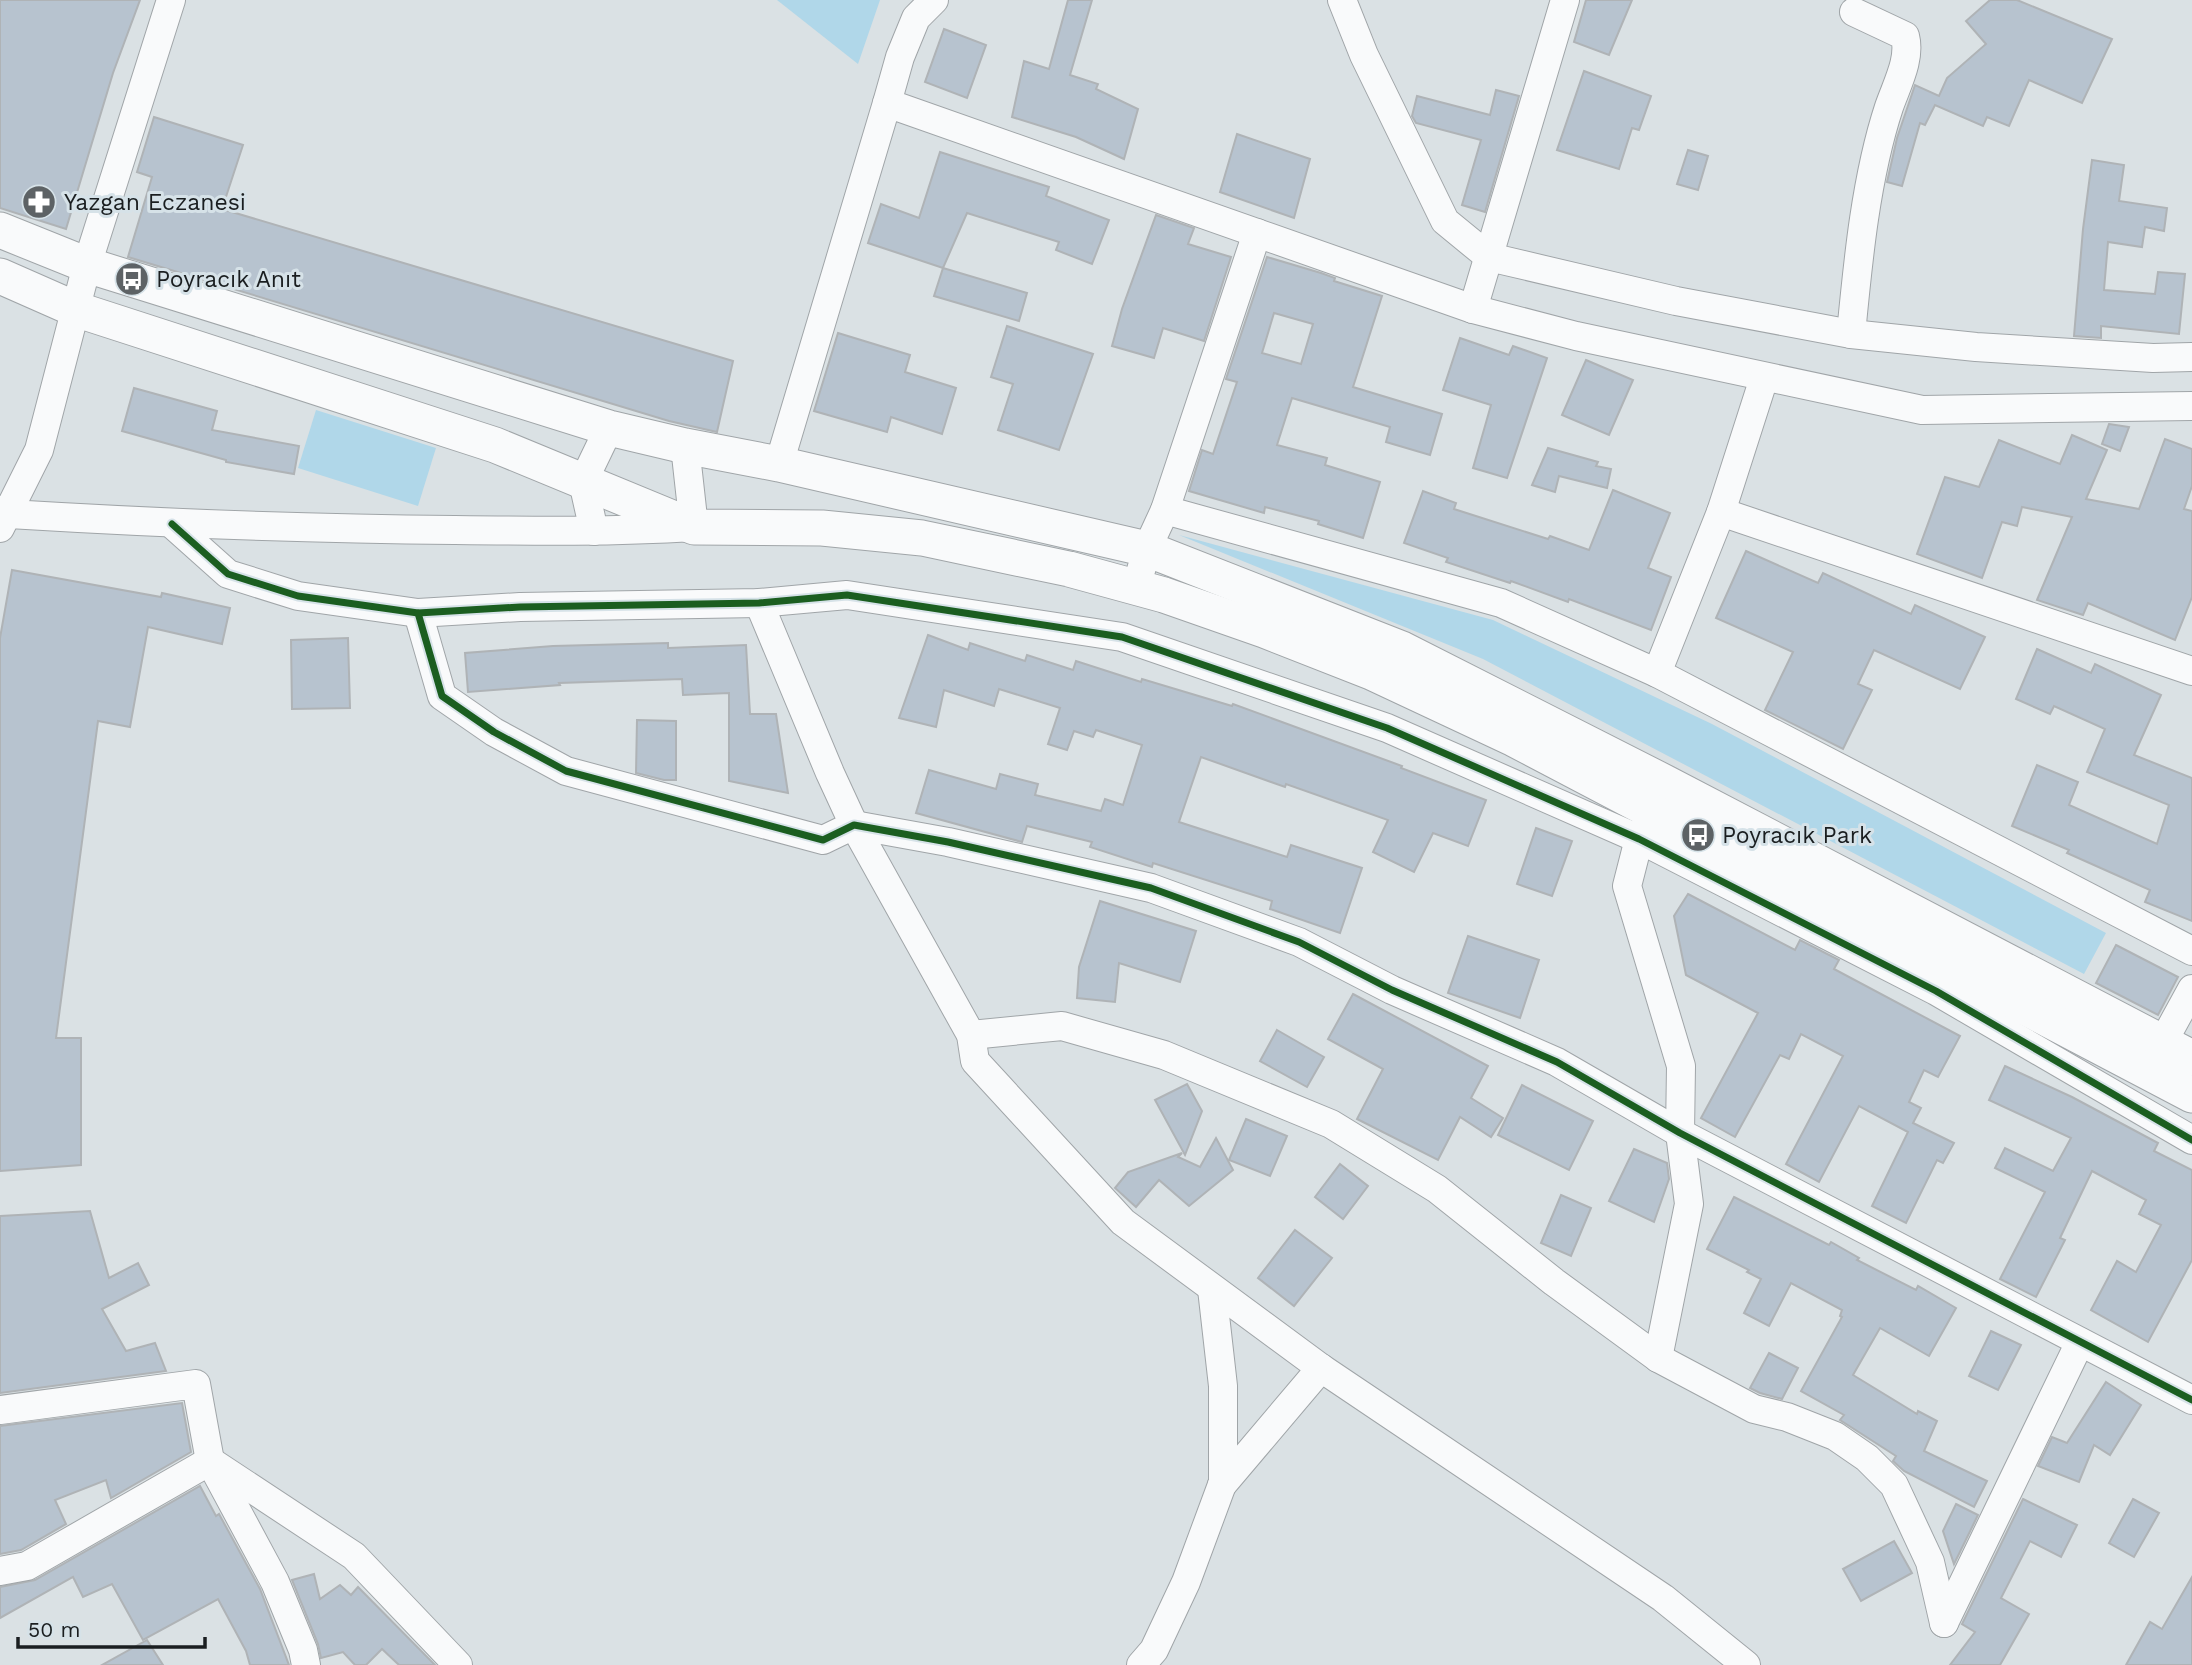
<svg xmlns="http://www.w3.org/2000/svg" width="2192" height="1665" viewBox="0 0 2192 1665" font-family="'Work Sans',sans-serif">
  <style>
    .green { fill: #b0d7e9 }
    .building { fill: #b7c3cf; stroke: #afb3b6; stroke-width: 2; fill-rule: evenodd }
    .lines { fill: none; stroke-linecap: round; stroke-linejoin: round }
    .minor-casing { stroke: #a0a5a8; stroke-width: 30 }
    .major-casing { stroke: #a0a5a8; stroke-width: 37 }
    .minor { stroke: #f9fafb; stroke-width: 28 }
    .major { stroke: #f9fafb; stroke-width: 35 }
    .cycleway-casing { stroke: #d6e2e8; stroke-width: 11 }
    .cycleway { stroke: #1b5e20; stroke-width: 7 }
    .labels { text-anchor: middle; stroke-width: 6; stroke-linejoin: round; paint-order: stroke }
    .poi-label { font-size: 23px; fill: #1a1e20; stroke: #d6e2e8; text-anchor: start }
  </style>
  <rect width="100%" height="100%" fill="#dae1e4"/>
  <g class="green">
    <polygon points="777,0 880,0 858,64"/>
    <polygon points="316,410 436,448 418,506 298,468"/>
    <polygon points="1179,535 1493,620 1712,724 2106,933 2084,974 1483,659"/>
  </g>
  <g class="building">
    <polygon points="0,0 140,0 113,73 66,229 0,208"/>
    <polygon points="1068,0 1092,0 1070,75 1098,84 1096,89 1138,109 1124,159 1076,137 1012,117 1024,61 1049,69"/>
    <polygon points="1586,0 1632,0 1609,55 1574,42"/>
    <polygon points="1990,0 2017,0 2112,39 2082,103 2029,80 2009,126 1987,117 1983,126 1935,105 1925,125 1920,123 1902,186 1887,182 1897,138 1915,85 1939,96 1947,78 1986,44 1966,21"/>
    <polygon points="944,29 986,45 967,98 925,82"/>
    <polygon points="1584,71 1651,96 1639,130 1632,128 1619,169 1557,150"/>
    <polygon points="1496,90 1519,96 1485,212 1462,205 1481,140 1416,123 1412,116 1417,96 1490,115"/>
    <polygon points="154,117 243,145 222,209 733,361 717,432 669,421 128,257 152,177 137,172"/>
    <polygon points="1237,134 1310,159 1294,218 1220,192"/>
    <polygon points="1688,150 1708,156 1698,190 1677,184"/>
    <polygon points="940,152 1049,187 1046,196 1109,220 1092,264 1056,250 1059,242 967,213 943,268 868,243 881,204 919,218"/>
    <polygon points="2092,160 2124,165 2119,201 2167,208 2164,231 2145,227 2142,247 2108,242 2104,290 2155,294 2158,272 2185,274 2179,334 2101,326 2101,338 2074,336 2083,229"/>
    <polygon points="1156,215 1194,228 1188,244 1231,257 1204,341 1163,328 1154,358 1112,346 1122,309"/>
    <path d="M 1267,257 L 1321,273 L 1335,278 L 1334,281 L 1382,296 L 1353,387 L 1442,414 L 1430,455 L 1386,442 L 1390,427 L 1292,398 L 1277,445 L 1327,458 L 1325,465 L 1380,482 L 1363,538 L 1318,524 L 1319,521 L 1265,507 L 1264,513 L 1189,491 L 1202,450 L 1213,454 L 1237,382 L 1226,379 ZM 1274,313 L 1313,324 L 1301,364 L 1262,353 Z"/>
    <polygon points="943,268 1027,293 1019,321 934,296"/>
    <polygon points="1007,326 1093,354 1059,450 998,430 1013,384 991,377"/>
    <polygon points="838,333 910,355 905,372 956,388 942,434 891,417 887,432 814,411"/>
    <polygon points="1460,338 1509,355 1513,346 1547,358 1507,478 1473,468 1491,405 1443,390"/>
    <polygon points="1586,360 1633,380 1609,435 1562,415"/>
    <polygon points="134,388 217,411 212,430 299,446 294,474 226,462 226,460 122,431"/>
    <polygon points="2109,424 2129,427 2120,451 2102,444"/>
    <polygon points="2072,435 2107,450 2086,499 2139,509 2165,439 2192,449 2192,486 2184,509 2192,511 2192,597 2175,640 2088,603 2083,615 2037,600 2072,517 2022,507 2017,526 2002,522 1982,578 1917,554 1945,477 1979,487 1999,440 2060,464"/>
    <polygon points="1548,448 1598,462 1596,466 1611,469 1607,488 1559,476 1555,492 1532,485"/>
    <polygon points="1613,490 1670,513 1648,568 1671,577 1651,630 1569,599 1568,602 1511,581 1510,583 1446,562 1448,558 1404,543 1423,491 1456,503 1454,509 1548,539 1550,536 1589,550"/>
    <polygon points="1746,551 1818,583 1823,573 1911,614 1915,605 1985,637 1960,689 1874,650 1858,684 1872,690 1843,749 1765,710 1793,652 1716,618"/>
    <polygon points="12,570 161,597 162,593 230,608 222,644 148,627 130,727 98,721 56,1038 81,1038 81,1165 0,1171 0,638"/>
    <polygon points="928,635 968,650 970,643 1025,661 1027,655 1073,670 1076,661 1141,682 1142,679 1232,706 1233,704 1402,766 1401,768 1486,800 1468,846 1433,833 1414,872 1373,852 1388,820 1286,784 1285,787 1201,757 1179,822 1287,857 1291,845 1362,868 1340,933 1270,909 1272,901 1153,863 1152,867 1090,847 1092,842 1027,826 1022,842 916,813 929,770 996,789 1000,774 1038,784 1035,795 1101,811 1105,799 1123,805 1142,745 1096,730 1093,737 1074,731 1067,750 1048,744 1060,708 999,689 994,706 944,690 936,727 899,718"/>
    <polygon points="348,638 350,708 292,709 291,640"/>
    <polygon points="668,643 668,648 746,645 750,714 776,714 788,793 729,781 729,693 683,695 682,679 559,683 560,685 468,692 465,653 553,646"/>
    <polygon points="2037,649 2091,673 2095,664 2161,695 2134,755 2192,778 2192,921 2145,902 2150,890 2067,853 2069,850 2012,826 2037,765 2078,782 2069,805 2157,844 2169,805 2087,772 2105,729 2054,706 2050,714 2016,699"/>
    <polygon points="637,720 676,721 676,780 664,780 636,773"/>
    <polygon points="1536,828 1572,841 1552,896 1517,884"/>
    <polygon points="1688,894 1795,950 1800,940 1839,960 1834,969 1960,1036 1938,1077 1924,1070 1909,1102 1921,1108 1913,1123 1954,1143 1943,1163 1937,1160 1906,1223 1872,1206 1908,1132 1859,1106 1819,1182 1786,1164 1843,1056 1801,1034 1789,1059 1780,1055 1735,1137 1701,1118 1758,1013 1686,975 1674,916"/>
    <polygon points="1100,901 1196,931 1180,982 1119,963 1115,1002 1077,998 1079,967"/>
    <polygon points="1468,936 1539,960 1520,1018 1448,993"/>
    <polygon points="2116,945 2178,977 2158,1015 2096,983"/>
    <polygon points="1353,994 1488,1066 1471,1098 1503,1118 1491,1137 1460,1117 1438,1160 1357,1119 1383,1069 1328,1039"/>
    <polygon points="1277,1030 1324,1057 1307,1087 1260,1061"/>
    <polygon points="2005,1066 2072,1097 2158,1143 2154,1151 2192,1170 2192,1260 2148,1342 2091,1310 2117,1261 2136,1272 2161,1225 2139,1214 2146,1200 2092,1171 2060,1238 2065,1240 2036,1297 2000,1279 2045,1192 1995,1168 2005,1148 2053,1171 2071,1138 1989,1100"/>
    <polygon points="1187,1084 1202,1111 1185,1155 1155,1100"/>
    <polygon points="1522,1085 1593,1121 1569,1170 1498,1135"/>
    <polygon points="1246,1119 1287,1136 1270,1176 1229,1160"/>
    <polygon points="1216,1138 1233,1170 1189,1206 1159,1180 1136,1207 1115,1188 1128,1172 1182,1153 1178,1157 1200,1167"/>
    <polygon points="1634,1149 1667,1163 1669,1179 1654,1222 1609,1201"/>
    <polygon points="1340,1164 1368,1186 1343,1219 1315,1197"/>
    <polygon points="1561,1195 1591,1208 1571,1256 1541,1243"/>
    <polygon points="1734,1197 1829,1245 1831,1242 1859,1258 1857,1260 1916,1290 1918,1286 1956,1308 1929,1356 1880,1328 1853,1375 1917,1414 1918,1411 1937,1421 1924,1451 1987,1481 1974,1507 1904,1471 1893,1461 1896,1456 1840,1420 1844,1415 1801,1391 1842,1317 1840,1316 1842,1310 1791,1283 1769,1326 1744,1313 1761,1279 1747,1272 1749,1270 1707,1249"/>
    <polygon points="90,1211 109,1278 138,1263 149,1285 102,1309 126,1351 155,1343 166,1371 0,1393 0,1216"/>
    <polygon points="1295,1230 1332,1258 1294,1306 1258,1278"/>
    <polygon points="1991,1331 2021,1345 1998,1390 1969,1376"/>
    <polygon points="1769,1353 1798,1368 1782,1399 1760,1393 1750,1388"/>
    <polygon points="2106,1382 2141,1405 2110,1455 2094,1445 2079,1482 2038,1466 2052,1437 2067,1443"/>
    <polygon points="182,1403 191,1452 111,1498 106,1480 55,1500 66,1524 21,1550 0,1554 0,1426"/>
    <polygon points="200,1486 216,1516 219,1514 260,1589 289,1665 250,1665 246,1651 218,1599 143,1640 112,1584 83,1597 73,1577 0,1618 0,1587 35,1580"/>
    <polygon points="2023,1499 2077,1525 2061,1557 2030,1541 2001,1598 2029,1614 2000,1665 1950,1665 1975,1632 1962,1624"/>
    <polygon points="2133,1499 2159,1513 2134,1557 2109,1543"/>
    <polygon points="1956,1504 1978,1515 1954,1564 1943,1531"/>
    <polygon points="1894,1541 1912,1573 1861,1601 1843,1569"/>
    <polygon points="314,1574 320,1599 340,1585 351,1595 358,1587 435,1665 399,1665 382,1649 366,1665 355,1665 343,1652 321,1658 318,1644 292,1580"/>
    <polygon points="2192,1577 2192,1665 2126,1665 2150,1622 2162,1629"/>
    <polygon points="147,1640 163,1665 102,1665"/>
  </g>
  <g class="lines">
    <g class="minor-casing">
      <g id="minor">
        <polyline points="1342,0 1364,55 1445,221 1489,257 1676,301 1851,334 1976,347 2153,358 2192,357"/>
        <polyline points="887,103 900,57 916,18 934,0"/>
        <polyline points="1473,309 1565,0"/>
        <path d="M 1851,334 C 1858,260 1866,177 1889,107 C 1897,84 1911,59 1905,36 L 1854,12"/>
        <polyline points="779,464 887,103 1473,309 1576,336 1922,410 2192,406"/>
        <path d="M 0,510 L 9,514 C 157,523 306,529 455,530 C 534,531 614,532 694,527 L 685,446"/>
        <polyline points="1165,510 1257,233"/>
        <polyline points="1721,512 2192,671"/>
        <polyline points="172,524 228,574 298,596 418,613 520,607 759,603 847,595 1122,637 1387,728 1639,839 1936,991 2192,1140"/>
        <polyline points="0,528 39,450 87,265 171,0"/>
        <polyline points="594,531 583,482 609,428"/>
        <polyline points="1136,588 1147,549 1165,510 1501,603 1657,673 2192,951"/>
        <polyline points="759,603 830,773 854,825 971,1035 975,1061 1123,1222 1321,1368 1663,1598 1746,1665"/>
        <polyline points="418,613 442,696 494,732 566,771 823,840 854,825 948,842 1151,888 1299,942 1392,990 1557,1062 1680,1133 2192,1400"/>
        <polyline points="1657,673 1721,512 1764,378"/>
        <polyline points="1647,823 1639,839 1627,886 1681,1066 1680,1133 1689,1204 1658,1358"/>
        <polyline points="971,1035 1062,1026 1164,1055 1331,1124 1437,1189 1554,1282 1658,1358 1754,1409 1787,1417 1835,1436 1867,1458 1894,1485 1930,1562 1944,1623"/>
        <polyline points="2163,1042 2192,989"/>
        <polyline points="0,1410 196,1384 210,1461 275,1582 303,1650 306,1665"/>
        <polyline points="1222,1485 1321,1368"/>
        <polyline points="0,1571 27,1566 210,1461 354,1556 458,1665"/>
        <polyline points="1944,1623 2080,1342"/>
        <polyline points="1141,1665 1154,1650 1186,1582 1223,1482 1223,1386 1212,1289"/>
      </g>
    </g>
    <g class="major-casing">
      <g id="major">
        <polyline points="0,230 87,265 609,428 685,446 779,464 1147,549 1402,649 1666,783 2192,1058"/>
        <polyline points="0,276 75,309 495,445 694,527 822,528 922,538 1069,569 1164,595 1264,630 1371,672 1514,739 2192,1095"/>
      </g>
    </g>
    <use href="#minor" class="minor"/>
    <use href="#major" class="major"/>
    <g class="cycleway-casing">
      <g id="cycleway">
        <polyline points="172,524 228,574 298,596 418,613 520,607 759,603 847,595 1122,637 1387,728 1639,839 1936,991 2192,1140"/>
        <polyline points="418,613 442,696 494,732 566,771 823,840 854,825 948,842 1151,888 1299,942 1392,990 1557,1062 1680,1133 2192,1400"/>
      </g>
    </g>
    <use href="#cycleway" class="cycleway"/>
  </g>
  <defs>
    <g id="pharmacy-disc" transform="scale(1.75)"><circle r="9.5" fill="#5d6265" stroke="#d6e2e8"/><path d="M-2-6h4v4h4v4h-4v4h-4v-4h-4v-4h4Z" fill="#fff"/></g>
    <g id="bus-disc" transform="scale(1.75)"><circle r="9.5" fill="#5d6265" stroke="#d6e2e8"/><path d="M-5-6H5V4H4V6H2V4H-2V6H-4V4H-5ZM-3.5-4V0h7V-4ZM-3.5 1.2v1.5H-2V1.2ZM2 1.2v1.5H3.5V1.2Z" fill="#fff"/></g>
  </defs>
  <g fill-rule="evenodd">
    <use href="#pharmacy-disc" x="39" y="202"/>
    <use href="#bus-disc" x="132" y="279"/>
    <use href="#bus-disc" x="1698" y="835"/>
  </g>
  <g class="labels">
    <g class="poi-label">
      <text x="64" y="210">Yazgan Eczanesi</text>
      <text x="156" y="287">Poyracık Anıt</text>
      <text x="1722" y="843">Poyracık Park</text>
    </g>
  </g>
  <path d="M18 1637v10h187v-10" fill="none" stroke="#1a1e20" stroke-width="3.5"/>
  <text x="28" y="1637" font-size="21" fill="#1a1e20" stroke="#d6e2e8" stroke-width="5" paint-order="stroke">50 m</text>
</svg>
